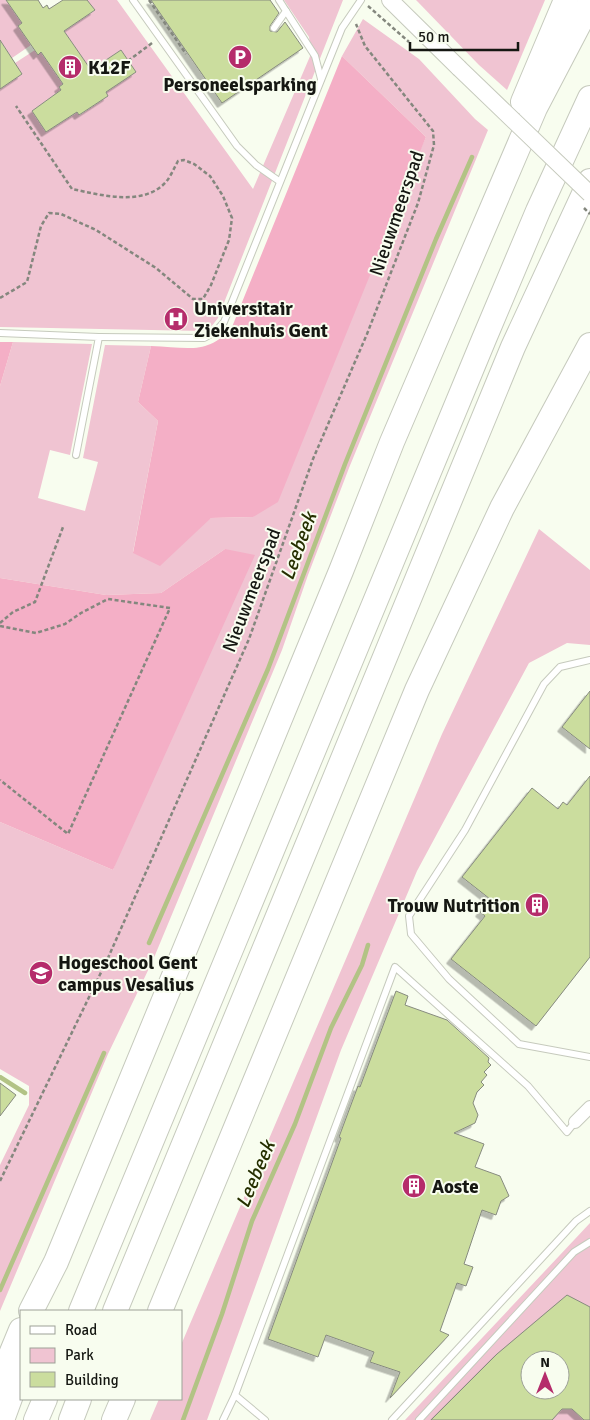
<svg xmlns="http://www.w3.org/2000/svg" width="590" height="1420" viewBox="0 0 590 1420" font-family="Signika,sans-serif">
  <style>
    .green { fill: #f0c4d2; fill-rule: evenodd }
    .forest { fill: #f4afc6 }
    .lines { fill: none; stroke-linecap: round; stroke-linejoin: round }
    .stream { stroke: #b2c385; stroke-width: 4.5 }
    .building { fill: #cbdd9e; stroke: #878b7f; fill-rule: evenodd; filter: url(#shadow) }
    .service-casing { stroke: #c6cabd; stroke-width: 8 }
    .minor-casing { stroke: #c6cabd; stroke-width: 14 }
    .tertiary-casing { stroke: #c6cabd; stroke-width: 18 }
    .motorway-casing { stroke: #c6cabd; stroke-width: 26 }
    .path { stroke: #84877e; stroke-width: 2.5; stroke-dasharray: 4 2.5; stroke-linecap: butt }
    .service { stroke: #fff; stroke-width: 6 }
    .minor { stroke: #fff; stroke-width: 12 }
    .tertiary { stroke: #fff; stroke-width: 16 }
    .motorway { stroke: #fff; stroke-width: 24 }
    .tertiary-bridge-casing { stroke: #c6cabd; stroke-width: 18; stroke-linecap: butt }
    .path-bridge { stroke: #84877e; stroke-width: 2.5; stroke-dasharray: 4 2.5; stroke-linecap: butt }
    .tertiary-bridge { stroke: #fff; stroke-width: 16 }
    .labels { text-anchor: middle; stroke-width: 4; stroke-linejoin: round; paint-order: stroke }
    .poi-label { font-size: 19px; font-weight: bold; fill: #151712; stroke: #f8fdef; text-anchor: start }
    .street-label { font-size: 19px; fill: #151712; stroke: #f8fdef }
    .water-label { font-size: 20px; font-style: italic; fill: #252f00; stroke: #f8fdef }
  </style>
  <defs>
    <filter id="shadow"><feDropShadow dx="-4.5" dy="4.5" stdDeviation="0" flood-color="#0004"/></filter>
  </defs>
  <rect width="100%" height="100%" fill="#f8fdef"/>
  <g class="green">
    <polygon points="0,0 6,0 22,23 18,26 31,45 12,58 0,40"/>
    <polygon points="87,0 117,0 253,189 311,54 309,37 284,0 343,0 218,318 211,327 202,331 0,327 0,89 22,74 15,63 35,50 38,55 41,52 63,84 59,87 61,90 32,111 46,132 77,112 80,115 108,96 106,92 136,72 121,50 91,70 64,31 94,11"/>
    <polygon points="416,0 545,0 507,90 479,65"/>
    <polygon points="363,19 419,59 475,119 488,130 349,468 308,575 282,650 153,960 108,1054 0,1311 0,1165 29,1105 29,1086 0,1069 0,822 113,870 225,549 161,593 106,595 0,578 0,386 13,342 92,344 70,455 50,450 38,498 85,511 98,462 83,458 105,345 151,346 138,402 158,421 133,552 211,518 253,517 426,137 342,56"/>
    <polygon points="539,529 590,570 590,645 567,643 529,663 417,871 341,1050 207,1420 150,1420 159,1399 181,1399 181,1345 442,734"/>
    <path d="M 590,1223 L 590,1420 L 405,1420 ZM 530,1360 L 560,1360 L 560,1390 L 530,1390 Z"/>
  </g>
  <g class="forest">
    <path d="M 342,56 L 426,137 L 278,502 L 253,517 L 211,518 L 160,566 L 133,553 L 158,421 L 138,402 L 151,346 C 186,347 208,356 232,327 Z"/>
    <polygon points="0,342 13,342 0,386"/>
    <polygon points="225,549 255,555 113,870 0,822 0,578 106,595 161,593"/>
  </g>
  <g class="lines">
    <g class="stream">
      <polyline points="149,943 268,669 345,464 436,239 472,157"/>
      <polyline points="0,1077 25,1093"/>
      <polyline points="0,1290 104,1053"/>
      <polyline points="183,1420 222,1314 252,1221 295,1124 331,1028 362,965 368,945"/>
    </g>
  </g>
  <g class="building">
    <polygon points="6,0 38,0 43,8 47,5 49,9 63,0 87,0 95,10 64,31 91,70 121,50 136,72 106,92 108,96 79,115 77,112 46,132 32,111 61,90 59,87 63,84 41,52 38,55 18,26 22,23"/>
    <polygon points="151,0 270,0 279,13 270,26 270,31 277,32 285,22 303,48 222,103"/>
    <polygon points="0,40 22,74 0,89"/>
    <polygon points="590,691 590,749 562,727"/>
    <polygon points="590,776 590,957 536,1026 451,959 485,916 480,912 490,899 462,877 532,788 558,809 563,802 567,805"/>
    <polygon points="396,991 408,996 405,1005 447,1020 489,1058 488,1062 491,1065 484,1072 487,1075 481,1082 484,1085 477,1092 473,1103 478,1115 475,1123 454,1133 484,1144 475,1167 500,1176 509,1196 501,1201 496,1215 482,1210 464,1264 473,1267 466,1286 457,1283 440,1331 449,1335 390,1398 400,1372 370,1362 374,1352 326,1335 318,1357 268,1339 341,1138 339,1137 358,1086 360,1087"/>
    <polygon points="0,1083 16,1095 0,1116"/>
    <path d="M 567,1295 L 590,1307 L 590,1420 L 584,1420 L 572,1409 L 562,1409 L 552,1420 L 431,1420 L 497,1354 ZM 530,1360 L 560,1360 L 560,1390 L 530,1390 Z"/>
  </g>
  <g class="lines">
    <g class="service-casing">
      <g id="service">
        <polyline points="133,0 237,146 256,165 279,181"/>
        <polyline points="286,11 315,56 321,79"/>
        <polyline points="274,28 286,11 279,0"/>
        <polyline points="0,333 99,337 76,455"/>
        <polyline points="99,337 204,338 215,332 224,322 342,28 361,0"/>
        <polyline points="590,660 560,667 544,684 465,830 409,916 411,934 449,979 519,1044 590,1057"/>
        <polyline points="223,1420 235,1395"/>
        <polyline points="265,1420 235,1395 395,967 528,1086 567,1132 575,1122"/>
        <polyline points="392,1420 576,1221 590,1211"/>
        <polyline points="419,1420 574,1252 590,1242"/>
      </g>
    </g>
    <g class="minor-casing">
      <polyline id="minor" points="575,1122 590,1107"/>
    </g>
    <g class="tertiary-casing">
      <polyline id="tertiary" points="390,0 459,68"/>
    </g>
    <g class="motorway-casing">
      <g id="motorway">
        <polyline points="523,102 566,0"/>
        <polyline points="31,1311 56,1262 341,571 392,442 535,108 590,3"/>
        <polyline points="81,1311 484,339 538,211 590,98"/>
        <polyline points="115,1311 513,347 590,181"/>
        <polyline points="160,1311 417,690 502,508 590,345"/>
        <polyline points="0,1381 21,1330"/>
        <polyline points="2,1420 21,1368"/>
        <polyline points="36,1420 45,1399"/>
        <polyline points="71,1420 79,1399"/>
        <polyline points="114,1420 123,1399"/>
      </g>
    </g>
    <g class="path">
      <polyline points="149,0 186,54"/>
      <polyline points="368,6 409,42"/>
      <polyline points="128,61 152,43"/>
      <path d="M 0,298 L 27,282 L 41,226 L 49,213 L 61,214 L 96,230 L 156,268 L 193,299 L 203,299 L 211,285 L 229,240 L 232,218 L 223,196 L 210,176 L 194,164 L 184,160 L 178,161 C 174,168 171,176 166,182 C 143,207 101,195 72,189 L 16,106"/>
      <polyline points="0,623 13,612 35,602 63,527"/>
      <polyline points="0,626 36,633 65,624 81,613 108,599 170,608 68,834 0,780"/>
      <polyline points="0,1181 108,958 249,639 313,459 367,334 418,203 434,145 433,131 365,46 356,24"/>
    </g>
    <use href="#service" class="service"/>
    <use href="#minor" class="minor"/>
    <use href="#tertiary" class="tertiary"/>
    <use href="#motorway" class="motorway"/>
    <g class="tertiary-bridge-casing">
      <polyline id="tertiary-bridge" points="459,68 590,194"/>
    </g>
    <polyline class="path-bridge" points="584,208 590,214"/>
    <use href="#tertiary-bridge" class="tertiary-bridge"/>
  </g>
  <defs>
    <g id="parking-disc" transform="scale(1.25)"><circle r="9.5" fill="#b52c6b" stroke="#f8fdef"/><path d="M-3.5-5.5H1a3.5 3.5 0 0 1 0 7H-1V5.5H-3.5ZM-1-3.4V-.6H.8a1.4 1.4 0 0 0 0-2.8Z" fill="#fff"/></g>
    <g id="building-disc" transform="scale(1.25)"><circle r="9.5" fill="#b52c6b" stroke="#f8fdef"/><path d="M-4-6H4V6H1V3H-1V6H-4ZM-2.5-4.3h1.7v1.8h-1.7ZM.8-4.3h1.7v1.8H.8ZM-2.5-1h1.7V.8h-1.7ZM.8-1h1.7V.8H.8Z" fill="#fff"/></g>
    <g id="hospital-disc" transform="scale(1.25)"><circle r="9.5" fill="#b52c6b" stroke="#f8fdef"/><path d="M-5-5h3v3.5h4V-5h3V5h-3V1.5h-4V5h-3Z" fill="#fff"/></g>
    <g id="university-disc" transform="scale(1.25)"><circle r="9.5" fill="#b52c6b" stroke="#f8fdef"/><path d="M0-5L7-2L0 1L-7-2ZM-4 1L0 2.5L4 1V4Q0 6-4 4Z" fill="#fff"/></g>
  </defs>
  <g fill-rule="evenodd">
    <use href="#parking-disc" x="240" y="57"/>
    <use href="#building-disc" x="70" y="67"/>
    <use href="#hospital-disc" x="176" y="319"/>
    <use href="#building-disc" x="537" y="905"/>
    <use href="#university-disc" x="41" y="973"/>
    <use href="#building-disc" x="414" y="1186"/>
  </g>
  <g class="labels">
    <g class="poi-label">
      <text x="88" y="74">K12F</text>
      <text x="240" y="91" text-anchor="middle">Personeelsparking</text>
      <text x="194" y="315">Universitair<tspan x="194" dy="22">Ziekenhuis Gent</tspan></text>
      <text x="520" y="912" text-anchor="end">Trouw Nutrition</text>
      <text x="58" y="969">Hogeschool Gent<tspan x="58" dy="22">campus Vesalius</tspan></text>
      <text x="432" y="1193">Aoste</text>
    </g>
    <g class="street-label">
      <text transform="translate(396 213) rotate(-71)" y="7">Nieuwmeerspad</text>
      <text transform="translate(251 590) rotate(-69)" y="7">Nieuwmeerspad</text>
    </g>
    <g class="water-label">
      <text transform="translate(298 546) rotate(-70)" y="7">Leebeek</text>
      <text transform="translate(255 1174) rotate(-67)" y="7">Leebeek</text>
    </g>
  </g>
  <rect x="20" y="1310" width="162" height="90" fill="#f8fdef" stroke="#9da197"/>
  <rect x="30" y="1326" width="25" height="8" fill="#ffffff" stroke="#9da197"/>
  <text x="65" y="1335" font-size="15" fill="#151712">Road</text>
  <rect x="30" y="1348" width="25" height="15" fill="#f0c4d2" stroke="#9da197"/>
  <text x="65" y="1360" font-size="15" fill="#151712">Park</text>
  <rect x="30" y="1372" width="25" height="15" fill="#cbdd9e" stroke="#9da197"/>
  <text x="65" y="1385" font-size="15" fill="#151712">Building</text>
  <g transform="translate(545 1375)"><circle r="24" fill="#f8fdef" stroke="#9da197"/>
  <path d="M0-4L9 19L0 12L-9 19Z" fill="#b52c6b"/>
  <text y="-8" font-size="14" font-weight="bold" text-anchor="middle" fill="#151712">N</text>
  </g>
  <path d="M410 42v8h108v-8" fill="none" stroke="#151712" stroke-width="2.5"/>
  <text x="418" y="42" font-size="15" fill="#151712" stroke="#f8fdef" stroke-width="4" paint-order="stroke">50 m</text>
</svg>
